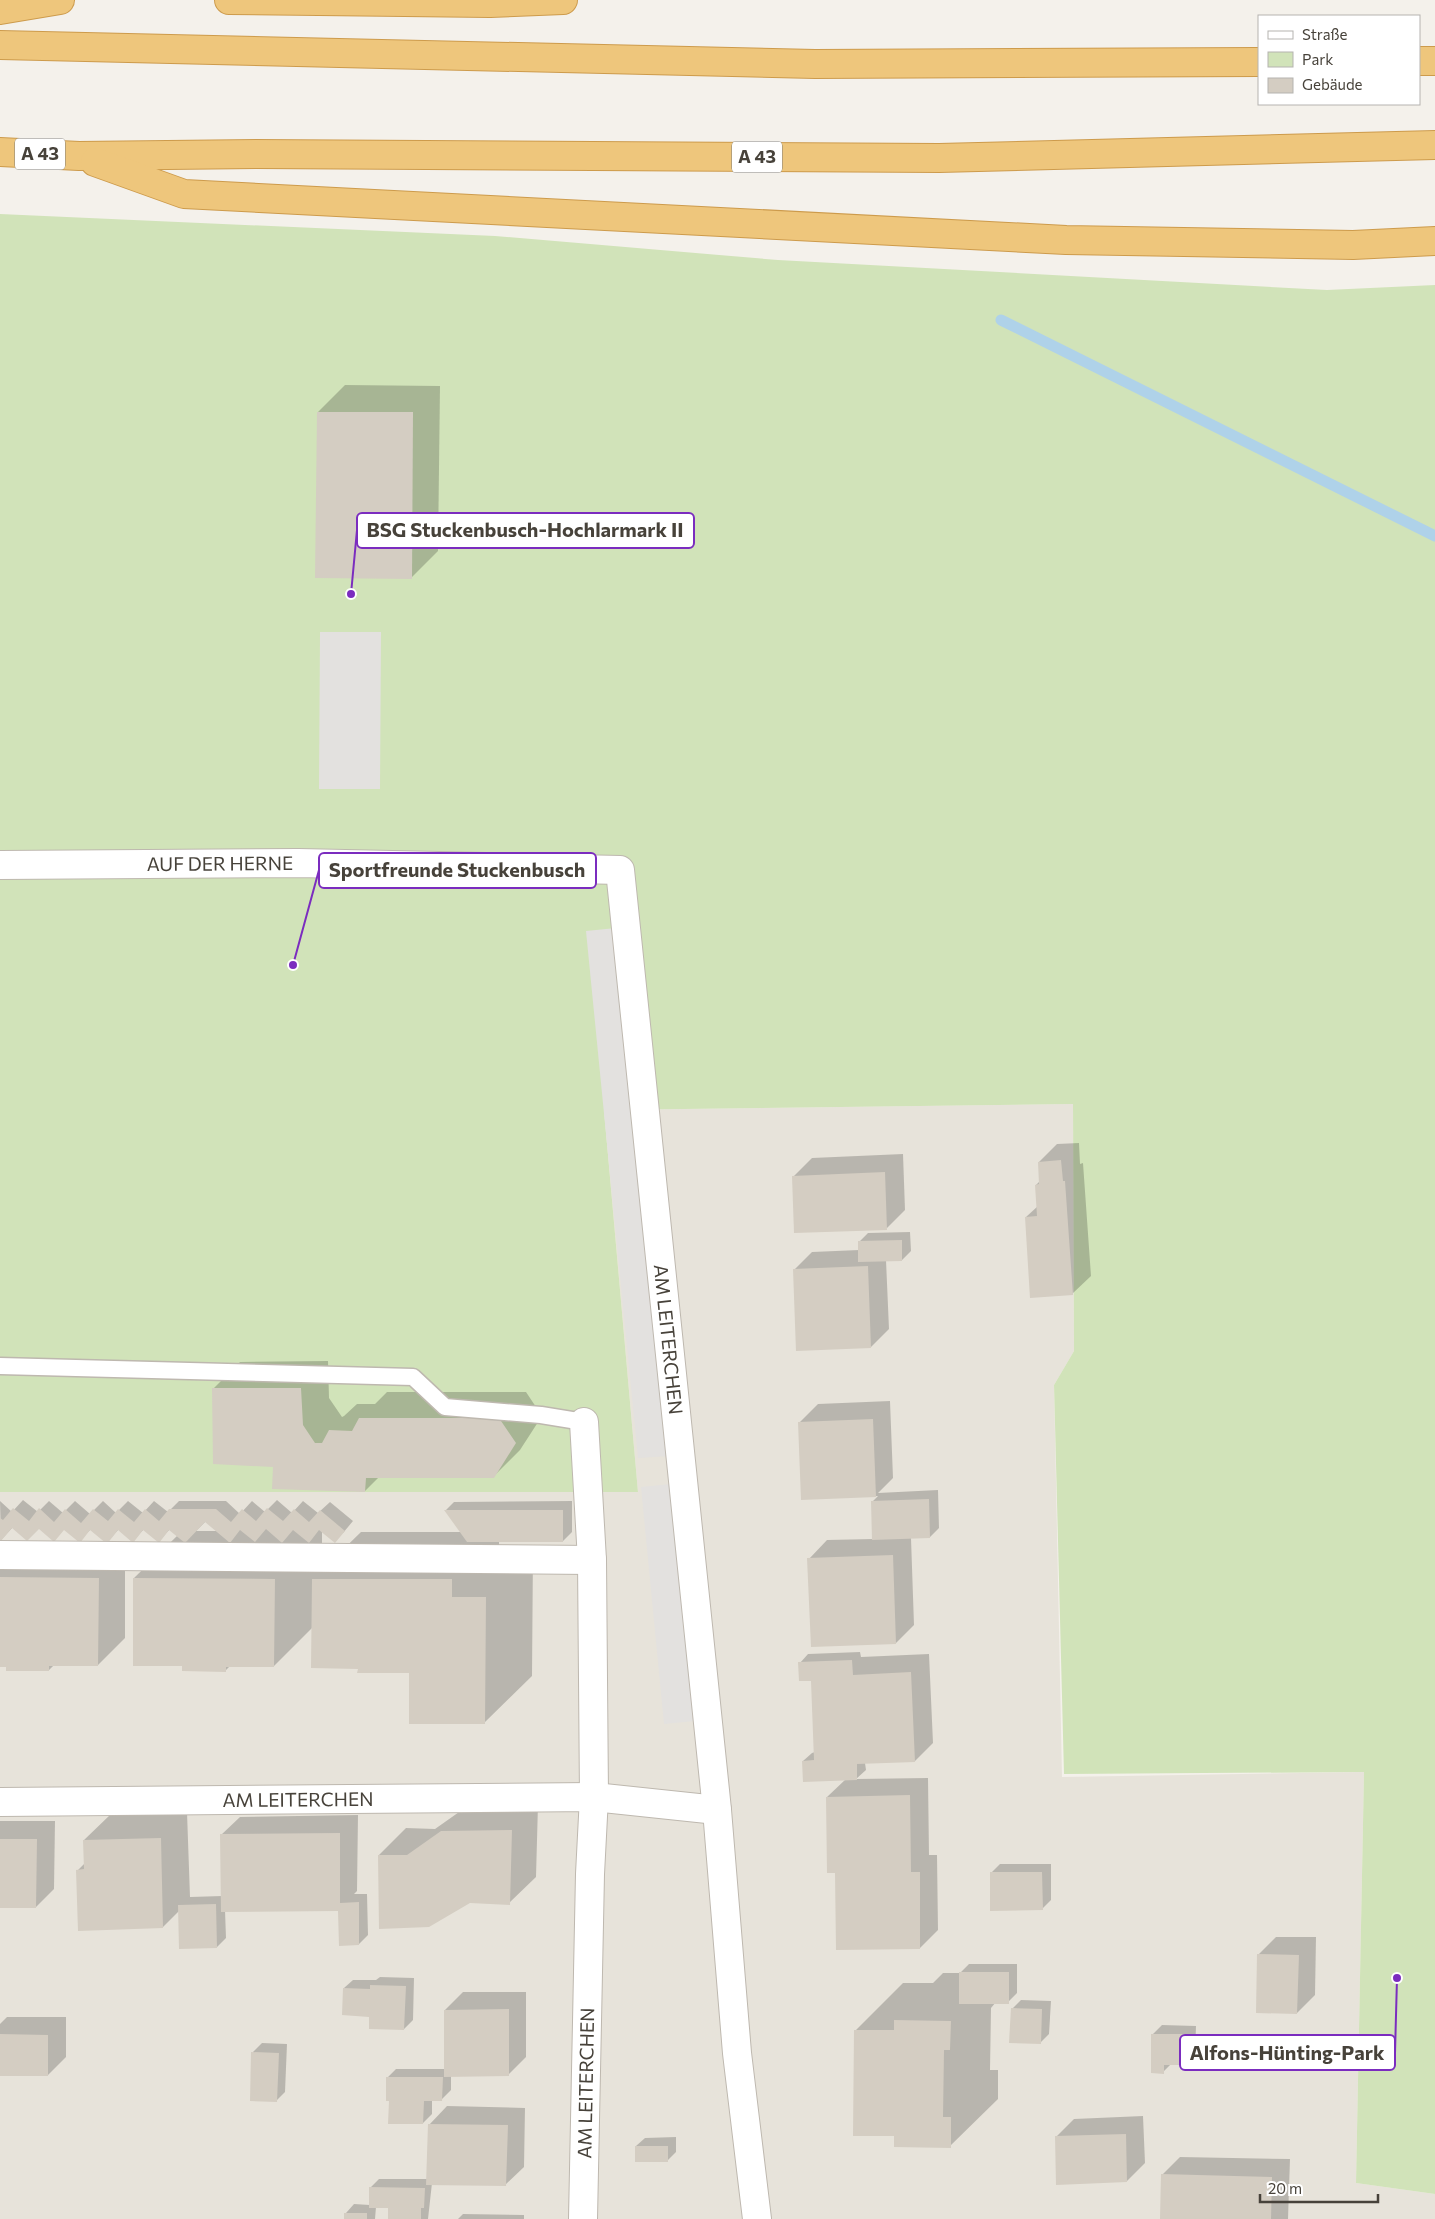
<svg xmlns="http://www.w3.org/2000/svg" width="1435" height="2219" viewBox="0 0 1435 2219" font-family="Commissioner,sans-serif">
  <style>
    .residential { fill: #e7e3da }
    .green { fill: #d1e3b9 }
    .parking { fill: #e3e1df }
    .shadow { fill: #0003; fill-rule: evenodd }
    .lines { fill: none; stroke-linecap: round; stroke-linejoin: round }
    .stream { stroke: #afd2e9; stroke-width: 11 }
    .building { fill: #d4cdc2 }
    .lane-casing { stroke: #beb8af; stroke-width: 19 }
    .street-casing { stroke: #beb8af; stroke-width: 30 }
    .highway-casing { stroke: #cd9b4c; stroke-width: 30 }
    .lane { stroke: #fff; stroke-width: 16 }
    .street { stroke: #fff; stroke-width: 28 }
    .highway { stroke: #eec67c; stroke-width: 28 }
    .labels { text-anchor: middle; stroke-width: 5; stroke-linejoin: round; paint-order: stroke }
    .shield { fill: #fff; stroke: #7e7b75; stroke-width: 1 }
    .shield-label { font-size: 18px; font-weight: bold; fill: #47423a }
    .street-label { font-size: 19px; fill: #47423a; stroke: #fff }
    .leader { fill: none; stroke: #7b2cbf; stroke-width: 2 }
    .callout-dot { fill: #7b2cbf; stroke: #fff; stroke-width: 2 }
    .callout { fill: #fff; stroke: #7b2cbf; stroke-width: 2 }
    .callout-label { font-size: 20px; text-anchor: middle; font-weight: bold; fill: #47423a }
  </style>
  <rect width="100%" height="100%" fill="#f4f1eb"/>
  <polygon class="residential" points="1073,1104 1074,1351 1054,1385 1062,1777 1364,1772 1356,2183 1435,2194 1435,2219 0,2219 0,1492 638,1492 604,1110"/>
  <polygon class="green" points="0,214 495,236 778,260 1327,290 1435,285 1435,2194 1356,2183 1364,1772 1064,1774 1054,1385 1074,1351 1073,1104 604,1110 638,1492 0,1492"/>
  <g class="parking">
    <polygon points="320,632 381,632 380,789 319,789"/>
    <polygon points="616,928 667,1456 638,1458 586,931"/>
    <polygon points="671,1484 695,1721 664,1724 641,1487"/>
  </g>
  <g class="shadow">
    <polygon points="345,385 440,386 438,551 411,578 318,412"/>
    <polygon points="1079,1143 1080,1164 1083,1163 1091,1276 1072,1294 1026,1217 1038,1206 1036,1185 1040,1181 1039,1162 1057,1144"/>
    <polygon points="903,1154 905,1210 887,1228 794,1176 812,1158"/>
    <polygon points="910,1232 911,1251 902,1260 886,1260 889,1329 871,1347 794,1270 812,1252 859,1250 859,1242 868,1233"/>
    <polygon points="328,1361 329,1398 342,1417 344,1416 357,1404 375,1404 387,1392 526,1392 542,1416 520,1450 493,1477 379,1477 365,1491 274,1466 213,1389 240,1362"/>
    <polygon points="890,1401 893,1478 878,1493 938,1490 939,1528 930,1537 911,1538 914,1625 896,1643 809,1559 827,1540 873,1539 872,1502 878,1496 803,1499 800,1422 818,1404"/>
    <path d="M 23,1500 L 38,1512 L 49,1501 L 63,1513 L 75,1501 L 90,1514 L 103,1501 L 116,1513 L 128,1501 L 143,1513 L 154,1501 L 168,1512 L 179,1501 L 226,1501 L 240,1514 L 252,1501 L 265,1512 L 277,1500 L 292,1513 L 303,1501 L 318,1513 L 330,1502 L 353,1521 L 343,1533 L 322,1531 L 322,1570 L 361,1532 L 462,1532 L 446,1510 L 454,1502 L 572,1501 L 572,1532 L 563,1541 L 499,1541 L 499,1550 L 533,1550 L 532,1676 L 484,1723 L 410,1672 L 359,1667 L 312,1628 L 274,1666 L 230,1666 L 225,1671 L 184,1665 L 134,1578 L 178,1535 L 170,1529 L 159,1541 L 144,1529 L 133,1541 L 119,1529 L 107,1542 L 91,1529 L 79,1541 L 65,1529 L 13,1527 L 1,1540 L 0,1501 L 12,1512 ZM 206,1521 L 217,1531 L 196,1531 Z"/>
    <polygon points="0,1551 125,1551 125,1638 98,1665 54,1665 49,1670 0,1665"/>
    <polygon points="860,1652 861,1657 929,1654 933,1743 915,1761 865,1763 866,1770 856,1779 928,1778 929,1855 937,1855 938,1930 920,1948 836,1872 827,1797 846,1779 803,1761 812,1753 815,1752 812,1678 800,1663 808,1654"/>
    <polygon points="538,1804 536,1877 509,1903 379,1855 406,1828 435,1829 469,1805"/>
    <polygon points="187,1812 190,1897 222,1896 221,1835 240,1817 358,1815 357,1891 354,1894 367,1894 368,1935 359,1944 341,1909 225,1910 226,1938 217,1947 180,1910 163,1927 78,1870 85,1863 84,1840 111,1814"/>
    <polygon points="0,1821 55,1821 54,1889 36,1907 0,1906"/>
    <polygon points="1000,1864 1051,1864 1051,1900 1042,1909 991,1873"/>
    <polygon points="1276,1937 1316,1937 1315,1995 1297,2013 1258,1955"/>
    <polygon points="969,1964 1017,1964 1017,1993 1008,2002 996,2002 991,2008 990,2070 998,2070 998,2099 950,2146 895,2135 856,2030 903,1983 933,1983 943,1973 960,1973"/>
    <polygon points="380,1977 414,1978 413,2020 404,2029 371,2015 344,1988 353,1980 376,1980"/>
    <polygon points="463,1992 526,1992 526,2057 508,2075 451,2075 451,2090 442,2099 432,2099 432,2114 423,2123 390,2099 387,2078 396,2069 445,2069 445,2010"/>
    <polygon points="1021,2000 1051,2001 1049,2034 1040,2043 1012,2009"/>
    <polygon points="7,2017 66,2017 66,2057 48,2075 0,2075 0,2024"/>
    <polygon points="1162,2025 1196,2026 1195,2055 1187,2064 1172,2063 1163,2072 1153,2034"/>
    <polygon points="262,2043 287,2044 285,2092 276,2101 253,2052"/>
    <polygon points="447,2106 525,2108 524,2167 505,2185 432,2183 428,2219 389,2219 389,2207 376,2207 375,2219 345,2219 346,2213 354,2204 370,2205 370,2188 379,2179 428,2179 429,2125"/>
    <polygon points="1143,2116 1145,2163 1127,2181 1056,2137 1074,2119"/>
    <polygon points="676,2137 676,2152 667,2161 636,2146 645,2138"/>
    <polygon points="1180,2157 1290,2159 1288,2219 1161,2219 1162,2175"/>
    <polygon points="463,2214 524,2215 524,2219 458,2219"/>
  </g>
  <g class="lines">
    <polyline class="stream" points="1001,320 1435,536"/>
  </g>
  <g class="building">
    <polygon points="317,412 413,412 412,579 315,578"/>
    <polygon points="1061,1160 1063,1181 1065,1181 1073,1295 1030,1298 1025,1217 1037,1216 1035,1185 1039,1184 1038,1162"/>
    <polygon points="885,1172 887,1230 794,1233 792,1176"/>
    <polygon points="902,1240 902,1261 858,1262 858,1241"/>
    <polygon points="868,1266 871,1348 796,1351 793,1269"/>
    <polygon points="212,1388 301,1388 303,1425 315,1443 322,1443 329,1430 352,1431 359,1418 499,1418 516,1443 494,1478 366,1478 365,1492 272,1489 273,1467 213,1464"/>
    <polygon points="873,1419 876,1497 801,1500 798,1422"/>
    <polygon points="929,1499 930,1538 872,1540 871,1501"/>
    <polygon points="13,1508 29,1521 39,1508 54,1522 65,1509 81,1523 93,1509 108,1521 118,1509 134,1522 145,1509 159,1521 169,1509 216,1509 231,1522 242,1509 256,1521 267,1508 283,1521 294,1509 309,1522 320,1510 345,1531 335,1543 319,1530 309,1543 293,1530 282,1543 266,1529 255,1542 240,1530 230,1543 205,1522 185,1543 169,1530 159,1543 143,1530 133,1543 118,1530 107,1544 90,1530 80,1543 64,1530 54,1542 39,1529 27,1541 12,1528 0,1542 0,1518 3,1520"/>
    <polygon points="444,1510 563,1510 563,1542 467,1542"/>
    <polygon points="893,1555 896,1644 811,1647 807,1558"/>
    <polygon points="0,1577 99,1578 98,1666 49,1666 49,1671 6,1671 6,1667 0,1667"/>
    <polygon points="133,1578 275,1579 274,1667 226,1667 226,1672 182,1671 182,1666 133,1666"/>
    <polygon points="312,1579 452,1579 452,1597 486,1597 485,1724 409,1724 409,1673 357,1673 358,1669 311,1668"/>
    <polygon points="852,1660 853,1675 911,1672 915,1762 857,1764 857,1780 803,1782 802,1761 814,1760 811,1681 799,1681 798,1662"/>
    <polygon points="910,1795 911,1872 920,1872 920,1949 836,1950 835,1873 827,1873 826,1797"/>
    <polygon points="512,1830 510,1905 470,1903 429,1927 379,1929 378,1855 407,1855 441,1831"/>
    <polygon points="340,1833 340,1903 359,1902 359,1945 339,1946 338,1911 221,1912 220,1834"/>
    <polygon points="161,1838 163,1928 78,1931 76,1870 84,1869 83,1840"/>
    <polygon points="0,1839 37,1839 36,1908 0,1908"/>
    <polygon points="990,1872 1042,1872 1043,1910 990,1911"/>
    <polygon points="216,1904 217,1948 179,1949 178,1905"/>
    <polygon points="1257,1954 1299,1955 1297,2014 1256,2013"/>
    <rect x="959" y="1972" width="50" height="32"/>
    <polygon points="370,1985 406,1986 404,2030 369,2029 369,2017 342,2015 343,1988 370,1989"/>
    <polygon points="1011,2008 1042,2009 1041,2044 1009,2043"/>
    <polygon points="509,2009 509,2076 444,2077 444,2010"/>
    <polygon points="894,2020 951,2021 950,2050 944,2050 943,2117 951,2117 951,2148 894,2147 894,2136 853,2136 854,2030 894,2030"/>
    <polygon points="0,2034 48,2035 48,2076 0,2076"/>
    <polygon points="1151,2034 1187,2034 1187,2065 1164,2065 1164,2074 1151,2073"/>
    <polygon points="251,2052 279,2053 277,2102 250,2101"/>
    <polygon points="386,2077 443,2077 442,2101 424,2101 423,2124 388,2124 389,2101 386,2101"/>
    <polygon points="428,2124 508,2125 506,2186 426,2185"/>
    <polygon points="1126,2134 1127,2182 1056,2185 1055,2136"/>
    <rect x="635" y="2146" width="33" height="16"/>
    <polygon points="1161,2174 1272,2177 1271,2219 1160,2219"/>
    <polygon points="369,2187 425,2188 424,2208 421,2208 421,2219 388,2219 388,2208 369,2208"/>
    <rect x="344" y="2213" width="23" height="6"/>
  </g>
  <g class="lines">
    <g class="lane-casing">
      <polyline id="lane" points="0,1366 413,1377 445,1407 541,1415 584,1422"/>
    </g>
    <g class="street-casing">
      <g id="street">
        <path id="s1" d="M 0,865 L 298,863 L 620,870 L 717,1810 L 737,2053 L 757,2219"/>
        <polyline points="0,1555 592,1560"/>
        <path id="s2" d="M 0,1802 L 594,1797 L 717,1810"/>
        <path id="s3" d="M 583,2219 L 590,1874 L 594,1797 L 592,1560 L 584,1422"/>
      </g>
    </g>
    <g class="highway-casing">
      <g id="highway">
        <polyline points="229,0 490,3 563,0"/>
        <polyline points="0,10 60,0"/>
        <polyline points="0,45 815,64 1259,62"/>
        <polyline points="1419,61 1435,61"/>
        <polyline points="0,152 79,156 256,154 939,158 1435,145"/>
        <polyline points="95,162 184,194 1066,240 1353,245 1435,241"/>
      </g>
    </g>
    <use href="#lane" class="lane"/>
    <use href="#street" class="street"/>
    <use href="#highway" class="highway"/>
  </g>
  <g class="labels">
    <g class="shield">
      <rect x="15" y="138.5" width="50" height="31" rx="4"/>
      <rect x="732" y="141.5" width="50" height="31" rx="4"/>
    </g>
    <g class="shield-label">
      <text x="40" y="160">A 43</text>
      <text x="757" y="163">A 43</text>
    </g>
    <g class="street-label">
      <text dy="7" stroke="none"><textPath href="#s1" startOffset="220">AUF DER HERNE</textPath></text>
      <text dy="7" stroke="none"><textPath href="#s1" startOffset="1092">AM LEITERCHEN</textPath></text>
      <text dy="7" stroke="none"><textPath href="#s2" startOffset="298">AM LEITERCHEN</textPath></text>
      <text dy="7" stroke="none"><textPath href="#s3" startOffset="136">AM LEITERCHEN</textPath></text>
    </g>
  </g>
  <path class="leader" d="M351 594L357 530M293 965L319 870M1397 1978L1395 2053"/>
  <g class="callout-dot">
    <circle cx="351" cy="594" r="5"/>
    <circle cx="293" cy="965" r="5"/>
    <circle cx="1397" cy="1978" r="5"/>
  </g>
  <g class="callout">
    <rect x="357" y="513" width="337" height="35" rx="5"/>
    <rect x="319" y="853" width="277" height="35" rx="5"/>
    <rect x="1180" y="2035" width="215" height="35" rx="5"/>
  </g>
  <g class="callout-label">
    <text x="525" y="537">BSG Stuckenbusch-Hochlarmark II</text>
    <text x="457" y="877">Sportfreunde Stuckenbusch</text>
    <text x="1287" y="2060">Alfons-Hünting-Park</text>
  </g>
  <rect x="1258" y="15" width="162" height="90" fill="#ffffff" stroke="#b5b3b0"/>
  <rect x="1268" y="31" width="25" height="8" fill="#ffffff" stroke="#b5b3b0"/>
  <text x="1302" y="40" font-size="15" fill="#47423a">Straße</text>
  <rect x="1268" y="52" width="25" height="15" fill="#d1e3b9" stroke="#b5b3b0"/>
  <text x="1302" y="65" font-size="15" fill="#47423a">Park</text>
  <rect x="1268" y="78" width="25" height="15" fill="#d4cdc2" stroke="#b5b3b0"/>
  <text x="1302" y="90" font-size="15" fill="#47423a">Gebäude</text>
  <path d="M1260 2194v8h118v-8" fill="none" stroke="#47423a" stroke-width="2.5"/>
  <text x="1268" y="2194" font-size="15" fill="#47423a" stroke="#ffffff" stroke-width="4" paint-order="stroke">20 m</text>
</svg>
